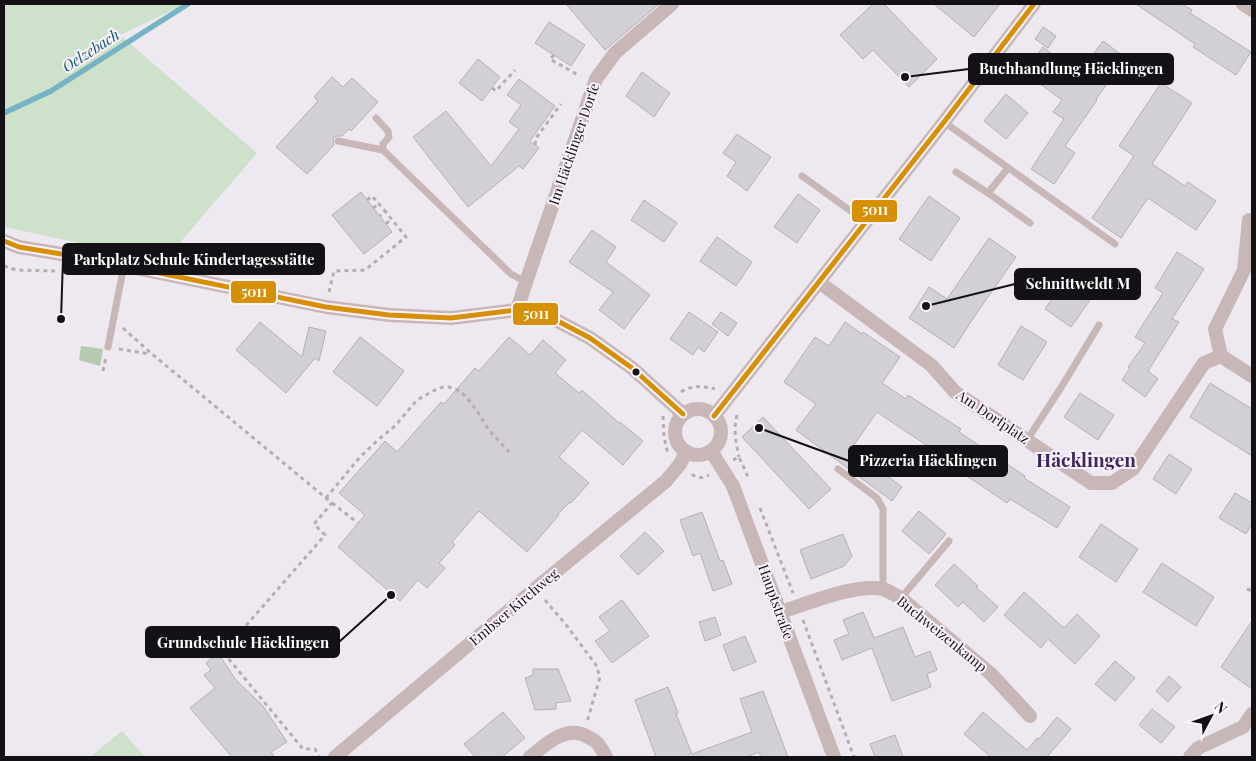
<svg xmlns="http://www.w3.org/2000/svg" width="1256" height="761" viewBox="0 0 1256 761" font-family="'Playfair Display',serif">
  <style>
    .green { fill: #cee1ca }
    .forest { fill: #b5cab1 }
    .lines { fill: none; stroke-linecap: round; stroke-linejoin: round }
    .stream { stroke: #76b3c4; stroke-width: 5.5 }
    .building { fill: #d2cfd7; stroke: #b4b0b8 }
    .path { stroke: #b8acaf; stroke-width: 3; stroke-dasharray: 4 4; stroke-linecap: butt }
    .lane { stroke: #c9b7b7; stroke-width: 7 }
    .street { stroke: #c9b7b7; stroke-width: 14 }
    .bus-1-casing { stroke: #faf3fe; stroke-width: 9 }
    .bus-1 { stroke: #d59003; stroke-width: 5 }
    .bus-dot { fill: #141116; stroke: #faf3fe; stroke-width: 2 }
    .labels { text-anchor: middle; stroke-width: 4; stroke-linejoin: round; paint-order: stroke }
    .street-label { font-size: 14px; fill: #141116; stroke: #faf3fe }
    .water-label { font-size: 15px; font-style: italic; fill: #125c6a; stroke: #faf3fe }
    .district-label { font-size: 19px; font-weight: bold; fill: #3e2761; stroke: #faf3fe }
    .leader { fill: none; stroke: #141116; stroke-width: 2 }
    .callout-dot { fill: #141116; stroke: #faf3fe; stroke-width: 2 }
    .callout { fill: #141116; stroke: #141116; stroke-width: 2 }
    .callout-label { font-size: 15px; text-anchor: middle; font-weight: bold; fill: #fff }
    .line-badge { stroke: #faf3fe; stroke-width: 2 }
    .badge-label { font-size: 14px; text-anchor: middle; font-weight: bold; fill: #fff }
  </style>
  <rect width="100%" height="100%" fill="#eee8f1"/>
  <g class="green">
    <polygon points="4,4 185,4 120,35 257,153 164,261 4,227"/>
    <polygon points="122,731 145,757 90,757"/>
  </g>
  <polygon class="forest" points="81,346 103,349 100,366 79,360"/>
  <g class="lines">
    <polyline class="stream" points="4,113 51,91 188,4"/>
  </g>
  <g class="building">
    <polygon points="566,4 659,4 605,50"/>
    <polygon points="873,4 884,4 937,59 909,87 873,50 863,59 840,35"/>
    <polygon points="934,4 1000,4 974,37"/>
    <polygon points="1136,4 1182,4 1192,10 1190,13 1251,52 1236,75 1193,47 1195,44"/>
    <polygon points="549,22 585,45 571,66 535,43"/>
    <polygon points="1043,27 1056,36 1048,48 1035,39"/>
    <polygon points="1103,41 1126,58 1096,99 1097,100 1065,146 1075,153 1054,184 1031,169 1064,119 1053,112 1062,100 1024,72 1043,47 1078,74"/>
    <polygon points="478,59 500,77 482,101 459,83"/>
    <polygon points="642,72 670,93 654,117 626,96"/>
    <polygon points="332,77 343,87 352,78 378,102 351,131 349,129 342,136 337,136 334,137 333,140 334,145 307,174 276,147 318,101 314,97"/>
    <polygon points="519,79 555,106 530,141 539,148 523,169 519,166 468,207 413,137 446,111 491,166 519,129 509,122 521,105 507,95"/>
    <polygon points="1161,83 1192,103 1152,164 1185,186 1188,182 1216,201 1196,230 1148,198 1121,238 1092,218 1134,156 1119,146"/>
    <polygon points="1006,94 1028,113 1006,139 984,121"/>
    <polygon points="737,134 771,157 747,191 727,176 736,162 723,153"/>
    <polygon points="361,192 392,232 364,254 332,215"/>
    <polygon points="798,194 820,210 797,243 774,227"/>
    <polygon points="929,196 960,218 931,261 899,239"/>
    <polygon points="644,200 677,223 664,242 631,220"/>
    <polygon points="592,230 616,247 606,262 650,295 624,329 599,310 613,292 569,262"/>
    <polygon points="717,237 752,262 736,286 700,261"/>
    <polygon points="989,238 1016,257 974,317 954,348 909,318 929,287 947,299"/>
    <polygon points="1177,252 1204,269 1172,319 1179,322 1148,371 1158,379 1145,397 1122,380 1130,368 1128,367 1145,343 1135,337 1163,293 1155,288"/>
    <polygon points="1071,271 1098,289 1071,327 1045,309"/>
    <polygon points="689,312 718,332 704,352 698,347 693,355 670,339"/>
    <polygon points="721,312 737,323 728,336 712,324"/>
    <polygon points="260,322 302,357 309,327 326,331 319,361 315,358 286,393 236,350"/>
    <polygon points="845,322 862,334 863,332 900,357 882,383 906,399 908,395 961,429 959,432 1025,476 1024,478 1070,507 1057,528 1010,499 1007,503 955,468 956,465 877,412 851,449 902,487 892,501 796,430 816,404 784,382 815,337 829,346"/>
    <polygon points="1021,326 1047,342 1023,380 998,365"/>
    <polygon points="360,337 404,371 377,406 333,372"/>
    <polygon points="509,337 530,355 543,340 566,360 555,373 579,393 582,390 619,423 620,422 643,441 623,465 582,430 559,457 589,483 571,503 570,502 558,514 559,515 527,552 479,511 452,542 455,545 439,563 445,568 427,588 418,580 400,601 338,547 365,515 339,493 385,441 397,452 441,402 444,404 475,368 479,371"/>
    <polygon points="1210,383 1252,409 1252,456 1190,417"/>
    <polygon points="1080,393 1114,415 1098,440 1064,417"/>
    <polygon points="763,417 831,489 809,509 742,437"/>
    <polygon points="1169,454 1192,469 1176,494 1153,479"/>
    <polygon points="1235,493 1252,503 1252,524 1246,534 1219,518"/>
    <polygon points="919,511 946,534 929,554 902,531"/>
    <polygon points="702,512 720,561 723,560 732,584 713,591 700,553 693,556 680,520"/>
    <polygon points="1101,524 1138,549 1116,582 1079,557"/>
    <polygon points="645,532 664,551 638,575 620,556"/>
    <polygon points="843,534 852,556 844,566 811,579 800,550"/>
    <polygon points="1162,563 1214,597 1196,626 1143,592"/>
    <polygon points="954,564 978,586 976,587 998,607 984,622 963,602 958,607 935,585"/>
    <polygon points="1024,592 1064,628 1077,614 1100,636 1075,664 1048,639 1041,648 1004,615"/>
    <polygon points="622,600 649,636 612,663 595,641 610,631 599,617"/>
    <polygon points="863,612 874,638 903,627 915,657 930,651 937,670 927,674 931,687 892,701 872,648 842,660 834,640 849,634 843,620"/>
    <polygon points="715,617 721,635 705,641 699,622"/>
    <polygon points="1252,621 1252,689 1221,667"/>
    <polygon points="745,636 756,662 733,671 723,645"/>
    <polygon points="218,653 236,680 263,706 287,742 271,752 275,757 232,757 190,708 215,688 204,675 211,670 206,663"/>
    <polygon points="1115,661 1135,678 1115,701 1095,684"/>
    <polygon points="533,669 558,669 571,701 556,703 556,709 535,710 525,678 533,675"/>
    <polygon points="1169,676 1181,687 1168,702 1156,691"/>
    <polygon points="668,687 678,713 676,714 692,754 752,732 740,699 763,691 788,757 761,757 759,752 746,757 656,757 635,700"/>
    <polygon points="1152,709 1175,727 1161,743 1139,725"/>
    <polygon points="503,712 525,738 502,757 475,757 464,744"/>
    <polygon points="983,712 1027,750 1037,738 1039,739 1057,717 1071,729 1047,757 991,757 964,734"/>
    <polygon points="895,735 903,757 875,757 870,744"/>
  </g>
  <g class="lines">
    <g class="path">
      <polyline points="554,55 550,59 580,76"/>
      <polyline points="492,88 496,91 515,70"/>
      <polyline points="535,145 536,138 561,104"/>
      <polyline points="367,200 372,196 385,211"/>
      <polyline points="373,208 379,204"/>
      <polyline points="386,224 391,219"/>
      <polyline points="4,266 16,270 55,271"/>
      <polyline points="329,292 334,271 365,270 406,237 385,211 380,216"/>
      <polyline points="123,328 152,354 332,503 314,524 325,535 223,652 303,749 315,749 319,756"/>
      <polyline points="119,349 150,354"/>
      <polyline points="103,371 106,357"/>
      <path d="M 681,392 C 692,385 702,386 715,389"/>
      <path d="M 737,415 C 733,429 736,443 739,457"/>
      <polyline points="663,416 664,437 668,454"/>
      <polyline points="733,460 739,457 748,477"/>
      <path d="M 692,474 C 697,479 703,478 709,475"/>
      <polyline points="326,498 360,457 379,439 395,426 417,400 435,390 443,387 449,387 460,391 468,399 479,414 488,429 509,452"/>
      <polyline points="332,503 358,523"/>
      <polyline points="760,508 793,593"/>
      <polyline points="1247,589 1252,591"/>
      <polyline points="545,600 567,626 596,665 600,677 587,722"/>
      <polyline points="803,620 854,757"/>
    </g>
    <g class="lane">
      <polyline points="376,118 388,131 389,137 383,144 383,150 511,274 526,282"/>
      <polyline points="944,122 1115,244"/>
      <polyline points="338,141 383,150"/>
      <polyline points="1008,168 988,193 1030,223"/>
      <polyline points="956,172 988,193"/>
      <polyline points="802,176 866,222"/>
      <polyline points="108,347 124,265"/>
      <polyline points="1027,440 1062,386 1099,325"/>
      <polyline points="838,469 877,498 883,509 883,590"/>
      <polyline points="901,598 949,541"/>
    </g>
    <g class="street">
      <polyline points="1243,4 1252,10"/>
      <polyline points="4,241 19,247 91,259 326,307 389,315 451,318 517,310 550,317 590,338 632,368 683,414"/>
      <polyline points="819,282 931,365 955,392 1091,483 1112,483 1133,469 1204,363 1221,356 1252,376"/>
      <polyline points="517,310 526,282 596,79 615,53 672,4"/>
      <polyline points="1221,356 1215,329 1244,270 1249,220"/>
      <circle cx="698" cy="432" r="23"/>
      <polyline points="714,416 944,122 1034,4"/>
      <polyline points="711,451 733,486 834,757"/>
      <path d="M 780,612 C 807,604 856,583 883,589 C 889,591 895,595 901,598 L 991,674 L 1030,716"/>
      <polyline points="335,757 525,597 666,481 680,464 686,452"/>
      <path d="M 530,757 C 546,744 567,724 588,737 C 592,739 596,741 598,744 C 601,748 604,753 606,757"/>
      <polyline points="1190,757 1198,748 1243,727 1252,714"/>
    </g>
    <g class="bus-1-casing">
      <g id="bus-1">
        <polyline points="4,241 19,247 91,259 326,307 389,315 451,318 517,310 550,317 590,338 632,368 683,414"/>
        <polyline points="714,416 944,122 1034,4"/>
      </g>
    </g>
    <use href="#bus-1" class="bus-1"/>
  </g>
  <circle class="bus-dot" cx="636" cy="372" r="4.5"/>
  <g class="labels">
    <g class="street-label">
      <text transform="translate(574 144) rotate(-71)" y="5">Im Häcklinger Dorfe</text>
      <text transform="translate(993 417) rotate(34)" y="5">Am Dorfplatz</text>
      <text transform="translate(776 602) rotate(70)" y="5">Hauptstraße</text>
      <text transform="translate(514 607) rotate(-40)" y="5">Embser Kirchweg</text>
      <text transform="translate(942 634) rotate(39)" y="5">Buchweizenkamp</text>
    </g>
    <g class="water-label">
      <text transform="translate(91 51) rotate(-33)" y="5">Oelzebach</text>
    </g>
    <g class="district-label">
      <text x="1086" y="467">Häcklingen</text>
    </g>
  </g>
  <path class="leader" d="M905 77L969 69M61 319L63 259M926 306L1015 284M759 428L849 461M391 595L339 642"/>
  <g class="callout-dot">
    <circle cx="905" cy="77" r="5"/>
    <circle cx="61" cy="319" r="5"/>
    <circle cx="926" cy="306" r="5"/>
    <circle cx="759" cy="428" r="5"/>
    <circle cx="391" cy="595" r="5"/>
  </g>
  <g class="callout">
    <rect x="969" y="54" width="204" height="30" rx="5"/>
    <rect x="63" y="244" width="261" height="30" rx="5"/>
    <rect x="1015" y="269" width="125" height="30" rx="5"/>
    <rect x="849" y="446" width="158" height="30" rx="5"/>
    <rect x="146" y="627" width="193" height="30" rx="5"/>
  </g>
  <g class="callout-label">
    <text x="1071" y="74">Buchhandlung Häcklingen</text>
    <text x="194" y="265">Parkplatz Schule Kindertagesstätte</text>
    <text x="1078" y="289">Schnittweldt M</text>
    <text x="928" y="466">Pizzeria Häcklingen</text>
    <text x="243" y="648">Grundschule Häcklingen</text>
  </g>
  <g class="line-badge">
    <rect x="851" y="199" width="47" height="24" rx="5" fill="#d59003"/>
    <rect x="230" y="280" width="47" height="24" rx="5" fill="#d59003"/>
    <rect x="512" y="302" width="47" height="24" rx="5" fill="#d59003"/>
  </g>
  <g class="badge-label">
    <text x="875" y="215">5011</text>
    <text x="254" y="297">5011</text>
    <text x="536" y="319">5011</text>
  </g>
  <rect width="1256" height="761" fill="none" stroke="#141116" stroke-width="10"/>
  <g transform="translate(1211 716) rotate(49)" stroke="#faf3fe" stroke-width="4" paint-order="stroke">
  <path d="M0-4L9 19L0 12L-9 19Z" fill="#141116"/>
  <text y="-8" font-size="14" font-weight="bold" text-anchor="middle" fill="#141116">N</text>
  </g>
</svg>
